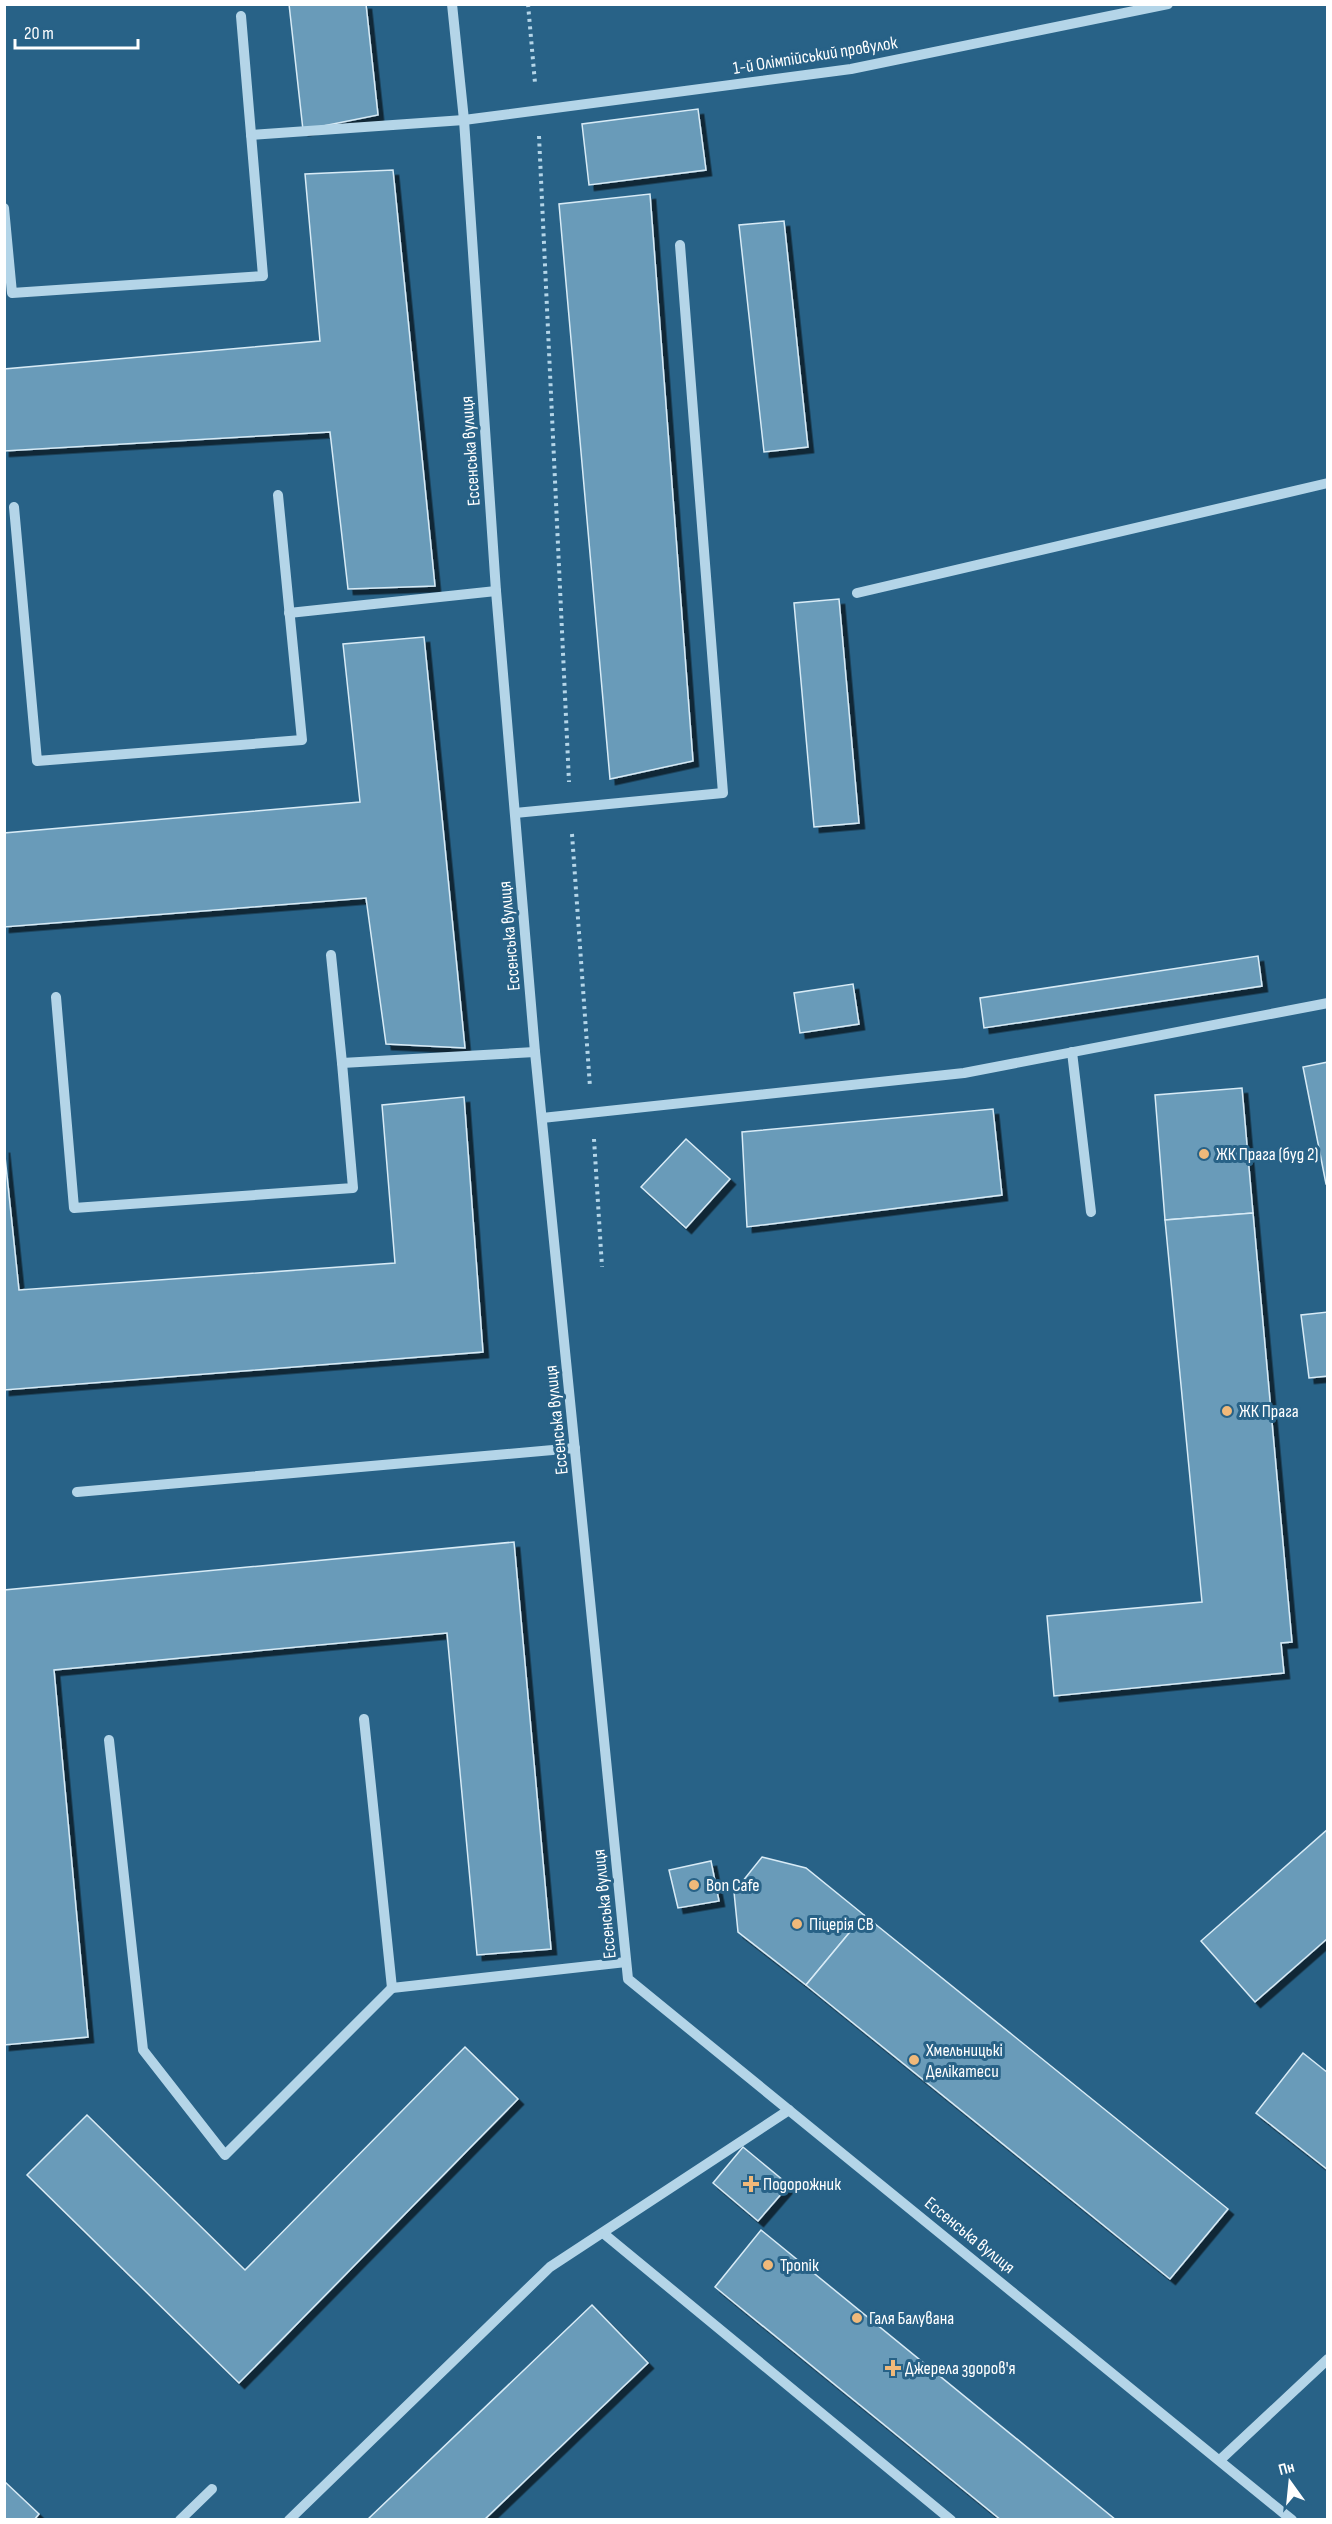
<svg xmlns="http://www.w3.org/2000/svg" width="1332" height="2524" viewBox="0 0 1332 2524" font-family="'Sofia Sans Condensed',sans-serif">
  <style>
    .building { fill: #699bb9; stroke: #d8ebf6; stroke-width: 1.5; filter: url(#shadow) }
    .lines { fill: none; stroke-linecap: round; stroke-linejoin: round }
    .path { stroke: #b4d5e8; stroke-width: 4; stroke-dasharray: 3 4.5; stroke-linecap: butt }
    .minor { stroke: #b4d5e8; stroke-width: 10 }
    .poi-dot { fill: #f0b97a; stroke: #286287; stroke-width: 2 }
    .labels { text-anchor: middle; stroke-width: 6; stroke-linejoin: round; paint-order: stroke }
    .street-label { font-size: 18px; fill: #fff; stroke: #286287 }
    .poi-label { font-size: 18px; fill: #fff; stroke: #286287; text-anchor: start }
  </style>
  <defs>
    <filter id="shadow"><feDropShadow dx="5.5" dy="5.5" stdDeviation="0" flood-color="#0009"/></filter>
  </defs>
  <rect width="100%" height="100%" fill="#286287"/>
  <g class="building">
    <polygon points="289,4 366,4 378,115 303,130"/>
    <polygon points="698,109 706,170 589,185 582,124"/>
    <polygon points="393,170 435,586 348,589 330,432 4,451 4,369 320,341 305,174"/>
    <polygon points="650,194 693,761 610,779 559,204"/>
    <polygon points="784,221 808,447 764,452 739,225"/>
    <polygon points="839,599 859,823 814,827 794,603"/>
    <polygon points="424,637 465,1048 386,1044 366,898 4,927 4,833 360,802 343,644"/>
    <polygon points="1258,956 1262,986 984,1028 980,998"/>
    <polygon points="853,984 859,1024 800,1033 794,993"/>
    <polygon points="1328,1062 1328,1184 1326,1184 1303,1067"/>
    <polygon points="1242,1088 1253,1213 1165,1220 1155,1095"/>
    <polygon points="464,1097 483,1352 4,1390 4,1147 19,1290 395,1263 382,1105"/>
    <polygon points="993,1109 1002,1195 747,1227 742,1132"/>
    <polygon points="686,1139 730,1179 686,1228 641,1187"/>
    <polygon points="1253,1213 1292,1642 1281,1643 1284,1673 1054,1696 1047,1616 1202,1602 1165,1220"/>
    <polygon points="1328,1312 1328,1376 1309,1378 1301,1315"/>
    <polygon points="514,1542 551,1949 477,1955 447,1633 54,1670 88,2037 4,2045 4,1590"/>
    <polygon points="1328,1829 1328,1938 1255,2002 1201,1941"/>
    <polygon points="762,1857 806,1868 864,1915 806,1985 738,1932 734,1892"/>
    <polygon points="711,1861 719,1901 678,1908 669,1870"/>
    <polygon points="864,1915 1228,2209 1170,2279 806,1985"/>
    <polygon points="465,2047 518,2099 239,2383 27,2175 87,2115 245,2270"/>
    <polygon points="1303,2053 1328,2073 1328,2170 1256,2113"/>
    <polygon points="743,2147 789,2185 758,2221 713,2183"/>
    <polygon points="761,2230 1116,2520 1001,2520 715,2287"/>
    <polygon points="592,2305 648,2363 484,2520 367,2520"/>
    <polygon points="4,2481 39,2514 34,2520 4,2520"/>
  </g>
  <g class="lines">
    <g class="path">
      <polyline points="528,4 535,83"/>
      <polyline points="539,136 569,782"/>
      <polyline points="572,834 590,1087"/>
      <polyline points="594,1139 602,1267"/>
    </g>
    <g class="minor">
      <polyline points="452,4 464,120 496,591 535,1052 628,1979 1292,2520"/>
      <polyline points="251,135 464,120 851,69 1168,4"/>
      <polyline points="4,208 12,293 263,276 241,16"/>
      <polyline points="14,507 37,761 302,740 278,495"/>
      <polyline points="857,593 1328,483"/>
      <polyline points="289,613 496,591"/>
      <polyline points="515,813 723,793 680,245"/>
      <polyline points="331,955 342,1063"/>
      <polyline points="56,997 74,1208 353,1188 342,1063 535,1052"/>
      <polyline points="1072,1052 1091,1212"/>
      <polyline points="542,1118 964,1073 1328,1003"/>
      <polyline points="77,1492 575,1448"/>
      <polyline points="364,1719 392,1988 626,1962"/>
      <polyline points="109,1740 143,2050 225,2155 392,1988"/>
      <polyline points="603,2233 951,2520"/>
      <polyline points="1220,2460 1328,2359"/>
      <polyline points="180,2520 212,2489"/>
      <polyline points="289,2520 550,2267 789,2110"/>
    </g>
  </g>
  <g class="poi-dot">
    <circle cx="1204" cy="1154" r="6"/>
    <circle cx="1227" cy="1411" r="6"/>
    <circle cx="694" cy="1885" r="6"/>
    <circle cx="797" cy="1924" r="6"/>
    <circle cx="914" cy="2060" r="6"/>
    <path d="M748 2175h6v6h6v6h-6v6h-6v-6h-6v-6h6z"/>
    <circle cx="768" cy="2265" r="6"/>
    <circle cx="857" cy="2318" r="6"/>
    <path d="M890 2359h6v6h6v6h-6v6h-6v-6h-6v-6h6z"/>
  </g>
  <g class="labels">
    <g class="street-label">
      <text transform="translate(815 55) rotate(-9)" y="6">1-й Олімпійський провулок</text>
      <text transform="translate(470 451) rotate(-94)" y="6">Ессенська вулиця</text>
      <text transform="translate(509 936) rotate(-95)" y="6">Ессенська вулиця</text>
      <text transform="translate(556 1420) rotate(-96)" y="6">Ессенська вулиця</text>
      <text transform="translate(604 1904) rotate(-96)" y="6">Ессенська вулиця</text>
      <text transform="translate(970 2235) rotate(39)" y="6">Ессенська вулиця</text>
    </g>
    <g class="poi-label">
      <text x="1216" y="1160">ЖК Прага (буд 2)</text>
      <text x="1239" y="1417">ЖК Прага</text>
      <text x="706" y="1891">Bon Cafe</text>
      <text x="809" y="1930">Піцерія СВ</text>
      <text x="926" y="2056">Хмельницькі<tspan x="926" dy="21">Делікатеси</tspan></text>
      <text x="763" y="2190">Подорожник</text>
      <text x="780" y="2271">Тропік</text>
      <text x="869" y="2324">Галя Балувана</text>
      <text x="905" y="2374">Джерела здоров'я</text>
    </g>
  </g>
  <rect width="1332" height="2524" fill="none" stroke="#ffffff" stroke-width="12"/>
  <g transform="translate(1290 2482) rotate(345)" stroke="#286287" stroke-width="4.5" paint-order="stroke">
  <path d="M0-4.5L10 22L0 15L-10 22Z" fill="#ffffff"/>
  <text y="-9" font-size="16" font-weight="bold" text-anchor="middle" fill="#ffffff">Пн</text>
  </g>
  <path d="M15 39v9h123v-9" fill="none" stroke="#ffffff" stroke-width="3"/>
  <text x="24" y="39" font-size="18" fill="#ffffff" stroke="#286287" stroke-width="4.5" paint-order="stroke">20 m</text>
</svg>
